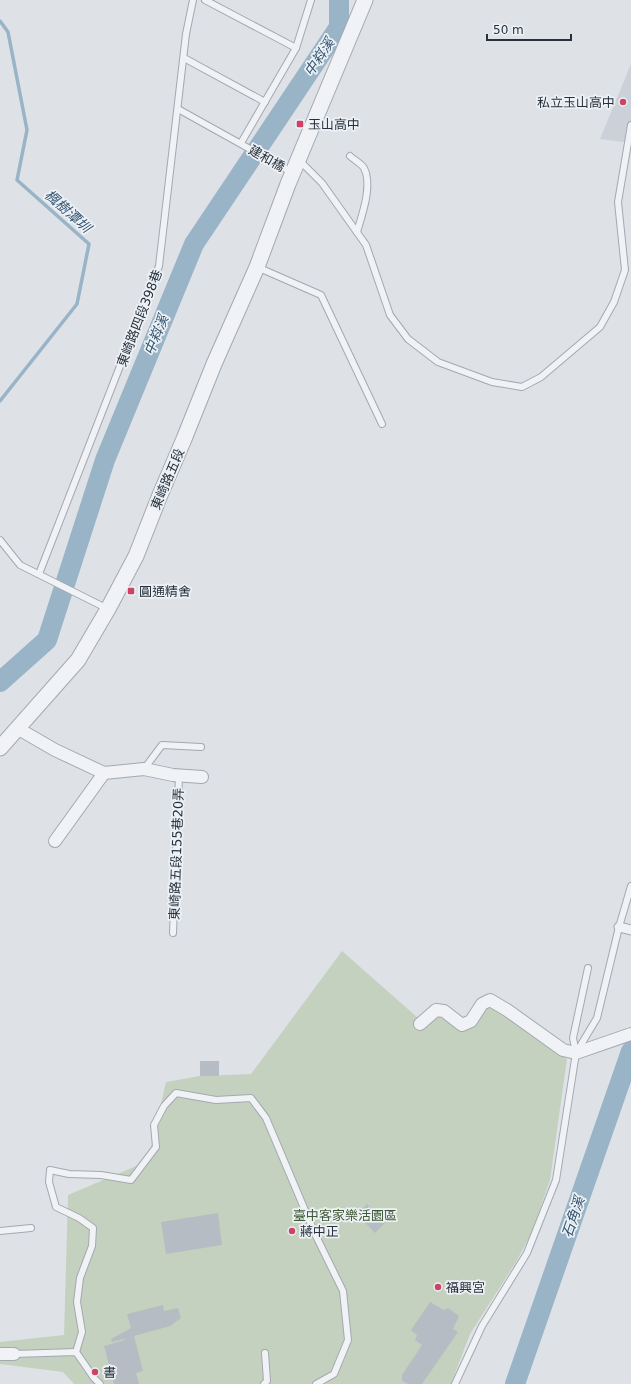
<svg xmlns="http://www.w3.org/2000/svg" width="631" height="1384" viewBox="0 0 631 1384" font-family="'DejaVu Sans','Noto Sans TC',sans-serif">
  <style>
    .built { fill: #ccd1d9 }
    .green { fill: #c5d1bf }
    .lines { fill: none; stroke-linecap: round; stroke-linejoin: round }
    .stream { stroke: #99b3c7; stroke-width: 3.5 }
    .river { stroke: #99b3c7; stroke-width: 20 }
    .building { fill: #b5bcc4 }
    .service-casing { stroke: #a3a9b1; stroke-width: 8 }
    .pedestrian-casing { stroke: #a3a9b1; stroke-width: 11 }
    .minor-casing { stroke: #a3a9b1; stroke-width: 14 }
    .tertiary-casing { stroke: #a3a9b1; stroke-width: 17 }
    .service { stroke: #f0f2f5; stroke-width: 6 }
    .pedestrian { stroke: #f0f2f5; stroke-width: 9 }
    .minor { stroke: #f0f2f5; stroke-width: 12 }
    .tertiary { stroke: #f0f2f5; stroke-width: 15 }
    .poi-dot { fill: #cc4365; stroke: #edf1f5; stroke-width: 1.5 }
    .labels { text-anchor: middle; stroke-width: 3.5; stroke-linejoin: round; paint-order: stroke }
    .poi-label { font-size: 13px; fill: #27313d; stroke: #edf1f5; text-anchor: start }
    .street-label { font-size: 13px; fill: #27313d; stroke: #edf1f5 }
    .park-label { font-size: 13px; fill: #3f5935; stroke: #edf1f5 }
    .water-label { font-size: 14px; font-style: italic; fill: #325471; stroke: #edf1f5 }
  </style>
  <rect width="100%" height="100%" fill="#dee2e7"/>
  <polygon class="built" points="631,64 631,143 600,139"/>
  <polygon class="green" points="342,951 426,1025 441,1013 463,1029 491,1001 567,1059 550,1180 532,1232 516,1262 470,1334 451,1384 74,1384 63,1372 0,1364 0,1342 64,1335 68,1195 148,1161 166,1082 200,1076 251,1074"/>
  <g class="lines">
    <polyline class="stream" points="0,21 8,32 27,130 17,180 89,244 77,304 0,401"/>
    <g class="river">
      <polyline points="0,682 47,640 105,460 194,244 339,27 339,0"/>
      <polyline points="515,1384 631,1051"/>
    </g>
  </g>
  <g class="building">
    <rect x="200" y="1061" width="19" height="15"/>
    <polygon points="367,1204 385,1223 375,1233 357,1214"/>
    <polygon points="218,1213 222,1245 166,1254 161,1222"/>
    <polygon points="430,1302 444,1310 448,1308 459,1316 453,1329 458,1332 422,1384 408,1384 402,1381 402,1375 422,1345 415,1340 417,1335 411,1330"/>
    <polygon points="163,1305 164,1311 178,1308 181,1318 170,1326 134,1336 143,1371 136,1373 139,1384 114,1384 104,1346 125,1340 124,1339 112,1342 111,1339 131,1328 127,1314"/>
  </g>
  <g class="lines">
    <g class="service-casing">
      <g id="service">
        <polyline points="205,0 296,48"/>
        <polyline points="184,58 265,102"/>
        <polyline points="178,109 293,173"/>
        <polyline points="241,143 296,48 311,0"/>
        <path d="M 350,156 C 354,160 361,163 364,168 C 373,185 362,215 357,232"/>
        <polyline points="299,160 322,183 366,245 390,315 408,339 438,362 492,382 522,387 541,377 600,327 614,302 625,270 618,202 631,125"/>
        <polyline points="257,267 321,295 382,424"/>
        <polyline points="0,540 20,565 108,609"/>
        <polyline points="39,574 159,266 186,34 193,0"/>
        <polyline points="144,769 162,745 201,747"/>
        <polyline points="173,933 179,775"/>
        <polyline points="576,1053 573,1038 588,968"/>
        <polyline points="0,1231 31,1228"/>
        <polyline points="76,1352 82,1332 77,1302 80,1278 92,1246 93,1228 79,1218 56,1207 49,1182 50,1170 69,1174 101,1175 131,1180 156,1147 154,1125 164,1106 176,1093 216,1100 251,1098 266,1118 315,1234 343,1291 348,1340 334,1374 316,1384"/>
        <polyline points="14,1354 76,1352 94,1378 100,1384"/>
        <polyline points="264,1384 267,1381 265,1353"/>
        <polyline points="455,1384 482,1326 527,1253 556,1180 576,1053 597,1018 619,927 631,886"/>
      </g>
    </g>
    <g class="pedestrian-casing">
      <polyline id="pedestrian" points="619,927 631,930"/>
    </g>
    <g class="minor-casing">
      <g id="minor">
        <polyline points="17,728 55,750 104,773 144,769 173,775 202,777"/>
        <polyline points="55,841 104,773"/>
        <polyline points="420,1024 436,1010 444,1011 462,1025 471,1021 482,1004 490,1000 507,1010 563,1050 576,1053 631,1034"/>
        <polyline points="0,1354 14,1354"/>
      </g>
    </g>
    <g class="tertiary-casing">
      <polyline id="tertiary" points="0,748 78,660 108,609 136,556 160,495 184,439 214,364 257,267 288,184 365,0"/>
    </g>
    <use href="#service" class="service"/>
    <use href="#pedestrian" class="pedestrian"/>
    <use href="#minor" class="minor"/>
    <use href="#tertiary" class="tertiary"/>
  </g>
  <g class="poi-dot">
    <circle cx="623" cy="102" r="4"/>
    <rect x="296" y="120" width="8" height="8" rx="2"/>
    <rect x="127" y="587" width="8" height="8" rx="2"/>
    <circle cx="292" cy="1231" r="4"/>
    <circle cx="438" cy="1287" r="4"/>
    <circle cx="95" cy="1372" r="4"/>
  </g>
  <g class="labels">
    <g class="poi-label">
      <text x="615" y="107" text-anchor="end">私立玉山高中</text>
      <text x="308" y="129">玉山高中</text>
      <text x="139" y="596">圓通精舍</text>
      <text x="300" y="1236">蔣中正</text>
      <text x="446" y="1292">福興宮</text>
      <text x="103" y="1377">書</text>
    </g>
    <g class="street-label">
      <text transform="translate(267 158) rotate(30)" y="5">建和橋</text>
      <text transform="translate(139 318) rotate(-69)" y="5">東崎路四段398巷</text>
      <text transform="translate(167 479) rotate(-67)" y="5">東崎路五段</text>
      <text transform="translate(176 854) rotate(-88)" y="5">東崎路五段155巷20弄</text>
    </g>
    <g class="park-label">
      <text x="345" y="1220">臺中客家樂活園區</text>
    </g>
    <g class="water-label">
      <text transform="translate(319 57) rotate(-56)" y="5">中嵙溪</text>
      <text transform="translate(68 211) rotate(42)" y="5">楓樹潭圳</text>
      <text transform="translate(156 335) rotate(-68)" y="5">中嵙溪</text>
      <text transform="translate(573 1217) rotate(-71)" y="5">石角溪</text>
    </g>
  </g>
  <path d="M487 34v6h84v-6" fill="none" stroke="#27313d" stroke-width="2"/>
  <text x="493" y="34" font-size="12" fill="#27313d" stroke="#edf1f5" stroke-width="3" paint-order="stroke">50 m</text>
</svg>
